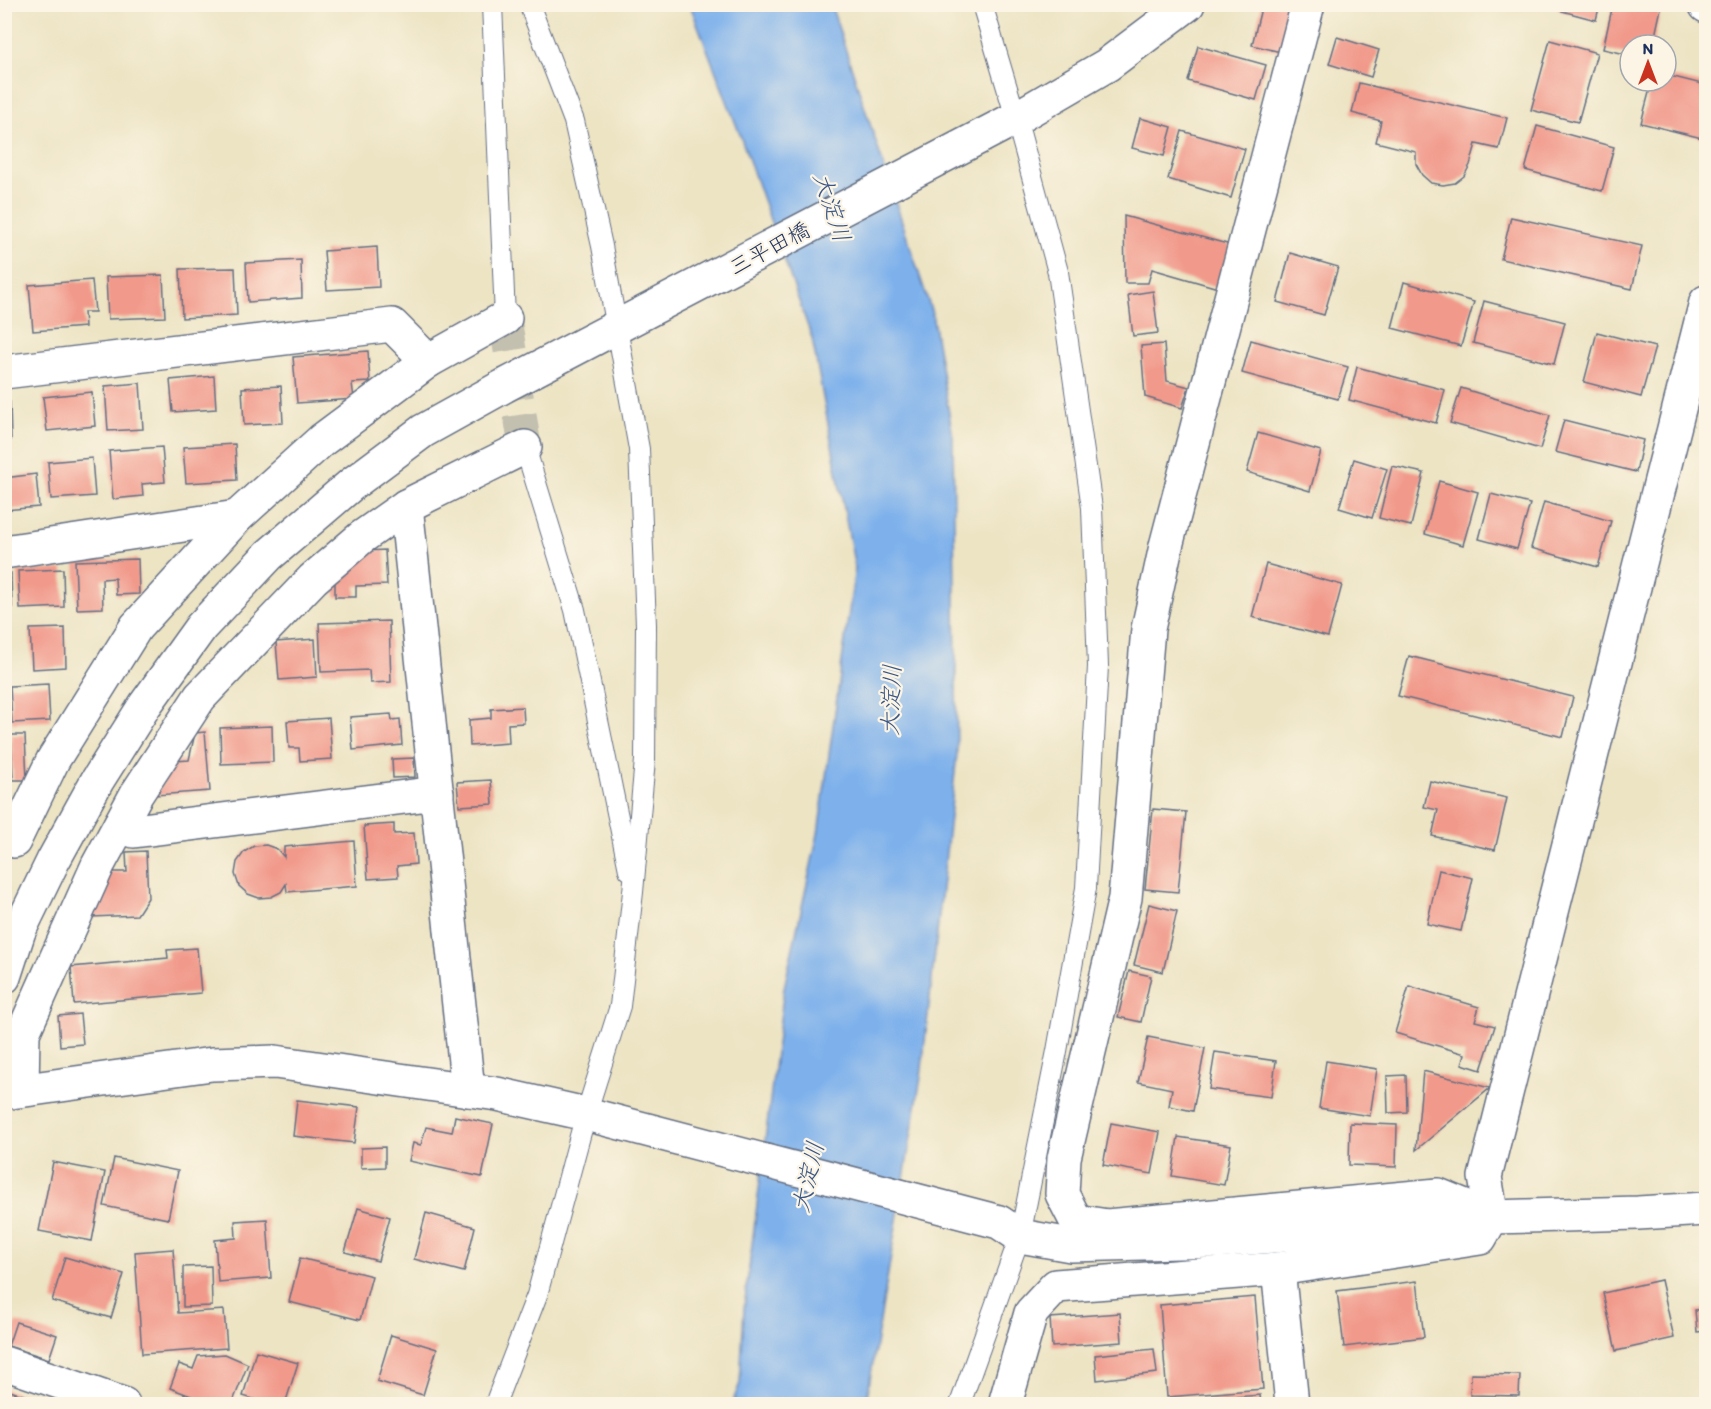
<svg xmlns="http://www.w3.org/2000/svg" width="1711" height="1409" viewBox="0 0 1711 1409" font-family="Itim,'Klee One',sans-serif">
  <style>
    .water { fill: #7eb1eb; stroke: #4c70a4; stroke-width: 1.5 }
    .building { fill: #f19a8b }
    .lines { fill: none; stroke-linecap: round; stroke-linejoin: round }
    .street-tunnel { stroke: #c3c0b0; stroke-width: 33; stroke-dasharray: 33 16; stroke-linecap: butt }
    .lane-casing { stroke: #646e82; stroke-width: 22 }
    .street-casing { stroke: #646e82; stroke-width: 36 }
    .secondary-casing { stroke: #646e82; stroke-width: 36 }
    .lane { stroke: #fff; stroke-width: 20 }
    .street { stroke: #fff; stroke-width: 33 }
    .secondary { stroke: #fff; stroke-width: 33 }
    .labels { text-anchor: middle; stroke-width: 4.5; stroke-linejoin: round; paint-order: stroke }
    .street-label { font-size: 22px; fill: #1b2f5e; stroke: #fcf5e5 }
    .water-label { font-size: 24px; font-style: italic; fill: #395688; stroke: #fcf5e5 }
  </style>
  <rect width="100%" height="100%" fill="#fcf5e5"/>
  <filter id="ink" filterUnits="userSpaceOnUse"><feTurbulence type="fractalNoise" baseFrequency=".0167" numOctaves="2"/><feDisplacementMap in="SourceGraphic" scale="12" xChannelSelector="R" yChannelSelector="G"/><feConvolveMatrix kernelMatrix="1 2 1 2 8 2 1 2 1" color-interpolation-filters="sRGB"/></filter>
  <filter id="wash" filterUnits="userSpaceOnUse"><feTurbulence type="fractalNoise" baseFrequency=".008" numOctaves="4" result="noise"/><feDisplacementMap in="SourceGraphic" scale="24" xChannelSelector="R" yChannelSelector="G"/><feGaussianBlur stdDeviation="1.35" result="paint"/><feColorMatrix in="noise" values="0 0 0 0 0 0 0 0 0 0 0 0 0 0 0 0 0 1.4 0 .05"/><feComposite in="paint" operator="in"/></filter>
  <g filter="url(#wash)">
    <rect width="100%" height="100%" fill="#ede4c4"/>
    <polygon class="water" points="690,5 831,5 932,313 953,437 957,754 921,1077 866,1404 732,1404 740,1383 744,1309 784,988 818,834 855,568 812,338 739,132"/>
    <g id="blocks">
      <g class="building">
        <polygon points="1262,4 1294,4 1281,52 1252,45"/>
        <polygon points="1559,4 1600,4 1596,20 1558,10"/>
        <polygon points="1613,4 1662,4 1653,45 1630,45 1630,55 1603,49"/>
        <polygon points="1337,37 1379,50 1371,77 1329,64"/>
        <polygon points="1550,40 1597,53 1578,122 1531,110"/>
        <polygon points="1198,46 1266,65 1256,100 1188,81"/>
        <polygon points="1666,75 1706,85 1706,139 1641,123 1652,81 1666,81"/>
        <polygon points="1359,83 1507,118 1499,149 1476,144 1470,165 1464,176 1455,183 1443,185 1431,183 1422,175 1416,164 1416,152 1376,142 1381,121 1352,113"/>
        <polygon points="1140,118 1172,127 1164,156 1132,148"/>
        <polygon points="1537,126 1614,147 1602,191 1525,170"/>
        <polygon points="1182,131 1245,149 1231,198 1168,179"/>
        <polygon points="1124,216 1231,245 1218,288 1152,269 1148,283 1125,283"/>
        <polygon points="1511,217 1642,246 1632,289 1501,259"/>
        <polygon points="377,247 379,287 327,290 324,251"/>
        <polygon points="1290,253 1338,267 1324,315 1277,302"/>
        <polygon points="301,260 302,298 248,302 246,263"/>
        <polygon points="235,268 237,315 182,318 180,269"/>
        <polygon points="163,275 165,317 108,319 106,277"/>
        <polygon points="92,280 95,312 84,312 85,327 33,331 29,285"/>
        <polygon points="1404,282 1474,302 1461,346 1392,328"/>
        <polygon points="1153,291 1158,333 1133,336 1128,295"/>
        <polygon points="1484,301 1565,322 1554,364 1473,343"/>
        <polygon points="4,315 6,315 8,336 4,337"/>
        <polygon points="1597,332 1655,347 1641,397 1584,382"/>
        <polygon points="1251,340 1348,367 1338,399 1242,373"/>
        <polygon points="1164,344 1167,381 1189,387 1182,408 1145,397 1141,346"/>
        <polygon points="368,351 370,382 352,383 354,399 297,403 293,357"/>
        <polygon points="1357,367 1445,390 1436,423 1349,400"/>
        <polygon points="214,376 216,409 173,412 170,380"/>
        <polygon points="140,383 143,429 108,431 105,386"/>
        <polygon points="281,386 283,423 244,425 242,388"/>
        <polygon points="1461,388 1550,415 1540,449 1450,423"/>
        <polygon points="92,392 95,426 47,431 43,397"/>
        <polygon points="4,402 10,402 11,440 4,440"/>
        <polygon points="1564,420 1643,440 1636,472 1555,452"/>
        <polygon points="1258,433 1321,451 1310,491 1247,472"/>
        <polygon points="235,444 237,480 186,483 183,447"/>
        <polygon points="162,447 165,482 142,484 143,496 113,499 109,451"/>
        <polygon points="92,458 95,496 51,499 48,462"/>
        <polygon points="1354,459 1387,469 1372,518 1339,508"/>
        <polygon points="1392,466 1424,473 1411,526 1379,518"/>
        <polygon points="36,474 39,507 4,510 4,478"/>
        <polygon points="1439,481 1478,492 1463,545 1425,534"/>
        <polygon points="1491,494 1530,504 1517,549 1479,539"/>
        <polygon points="1544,502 1611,521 1598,567 1531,548"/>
        <polygon points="385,550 387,585 356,586 356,597 335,597 335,580 366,551"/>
        <polygon points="138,559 139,594 116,595 115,578 102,579 103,608 77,609 75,561"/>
        <polygon points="1266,564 1342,585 1328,637 1252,617"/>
        <polygon points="63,569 64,607 20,609 18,571"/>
        <polygon points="4,573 11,573 12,608 4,609"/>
        <polygon points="389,621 391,682 370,683 369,670 321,672 319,623"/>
        <polygon points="65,628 66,667 32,669 30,629"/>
        <polygon points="315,639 317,677 279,680 276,642"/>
        <polygon points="1409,656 1573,697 1563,737 1398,696"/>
        <polygon points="48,684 50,721 12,723 10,686"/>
        <polygon points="523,707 524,723 508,724 509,743 470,746 469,720 491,718 491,709"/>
        <polygon points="391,714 392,720 400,719 402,745 353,750 350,717"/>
        <polygon points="329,718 332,759 300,761 299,748 289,748 287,721"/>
        <polygon points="272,726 273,762 221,764 220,728"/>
        <polygon points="205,732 210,791 156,795 175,761 189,760 195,733"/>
        <polygon points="11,735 25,735 27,780 13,780"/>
        <polygon points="414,758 415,777 393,778 392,759"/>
        <polygon points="491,780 493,804 459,806 457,782"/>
        <polygon points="1430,781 1507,798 1495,850 1432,836 1438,810 1424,807"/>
        <polygon points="1153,809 1186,812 1178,892 1145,889"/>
        <polygon points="394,824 394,834 414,833 416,864 397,866 398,877 368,879 364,826"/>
        <polygon points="354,841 357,886 287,892 286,884 281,892 271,897 259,898 248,894 239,886 235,874 237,862 244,852 254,846 266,845 277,849 284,857 284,847"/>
        <polygon points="146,851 148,898 137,915 92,917 106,872 127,872 126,852"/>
        <polygon points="1439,870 1473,878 1461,931 1427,924"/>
        <polygon points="1149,904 1177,911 1163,972 1134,965"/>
        <polygon points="197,948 201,993 74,1004 71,967 168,958 167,950"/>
        <polygon points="1129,971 1151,976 1141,1022 1118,1017"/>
        <polygon points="1409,986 1479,1007 1475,1021 1495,1026 1481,1070 1462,1064 1465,1054 1395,1033"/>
        <polygon points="80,1014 83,1044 60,1046 58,1016"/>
        <polygon points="1148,1037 1205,1048 1193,1111 1169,1106 1172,1089 1138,1082"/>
        <polygon points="1215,1052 1276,1061 1271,1097 1209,1089"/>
        <polygon points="1326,1061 1377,1069 1370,1116 1319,1108"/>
        <polygon points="1423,1071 1490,1088 1416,1150"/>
        <polygon points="1406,1075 1407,1112 1388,1113 1387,1076"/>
        <polygon points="297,1100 359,1107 354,1143 293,1136"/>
        <polygon points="455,1116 493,1124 482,1177 409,1161 413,1143 421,1145 426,1127 452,1132"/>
        <polygon points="1111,1123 1160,1132 1152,1174 1103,1165"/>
        <polygon points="1350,1123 1397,1125 1396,1167 1349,1165"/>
        <polygon points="1178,1137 1231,1145 1224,1185 1172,1176"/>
        <polygon points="385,1147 385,1167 361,1168 361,1148"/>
        <polygon points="114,1158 178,1171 168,1219 104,1206"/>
        <polygon points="53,1162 105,1172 92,1241 39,1231"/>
        <polygon points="358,1208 390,1217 378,1261 345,1252"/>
        <polygon points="426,1213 475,1227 464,1272 414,1259"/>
        <polygon points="267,1219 271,1278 218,1282 215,1240 236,1238 235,1221"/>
        <polygon points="173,1249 178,1313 224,1310 227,1348 142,1354 135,1252"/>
        <polygon points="65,1257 124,1274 111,1318 52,1301"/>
        <polygon points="300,1258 372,1276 360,1320 289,1302"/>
        <polygon points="211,1266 212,1306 183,1307 183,1267"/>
        <polygon points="1661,1280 1674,1338 1616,1351 1603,1293"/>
        <polygon points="1417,1281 1424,1337 1344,1347 1337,1291"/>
        <polygon points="1255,1297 1263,1389 1167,1397 1160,1305"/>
        <polygon points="1706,1309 1706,1331 1697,1332 1695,1310"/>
        <polygon points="1120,1313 1122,1342 1052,1347 1050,1318"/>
        <polygon points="16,1322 57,1335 49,1359 8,1346"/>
        <polygon points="391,1335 437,1349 423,1395 377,1381"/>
        <polygon points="1154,1349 1157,1373 1097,1380 1095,1355"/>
        <polygon points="256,1351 298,1363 285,1404 270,1404 243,1396"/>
        <polygon points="225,1354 248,1364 232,1404 212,1404 170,1388 179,1364 193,1369 198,1356"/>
        <polygon points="1471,1374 1520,1375 1519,1396 1470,1395"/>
        <polygon points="4,1389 50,1404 4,1404"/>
        <polygon points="1260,1395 1261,1404 1172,1404 1172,1402"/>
      </g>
    </g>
  </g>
  <g filter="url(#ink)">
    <use href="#blocks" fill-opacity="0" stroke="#646e82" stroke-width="1.5"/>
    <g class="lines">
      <polyline class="street-tunnel" points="505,318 525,447"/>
      <g class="lane-casing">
        <g id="lane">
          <polyline points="492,4 505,318"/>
          <polyline points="525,447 575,610 629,870"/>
          <polyline points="495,1404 537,1295 586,1114 620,1006 633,892 645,760 646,625 639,449 602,246 574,121 529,4"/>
          <polyline points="960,1404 1020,1236 1057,1051 1086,888 1098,666 1092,508 1058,272 1016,118 982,4"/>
        </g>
      </g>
      <g class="street-casing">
        <g id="street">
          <polyline points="1308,4 1166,546 1148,629 1125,898 1064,1158 1062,1194 1076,1221 1107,1226 1438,1195 1487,1215"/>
          <polyline points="1705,4 1706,6"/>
          <polyline points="428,361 505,318"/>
          <polyline points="4,372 392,325 428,361 322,440 237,517 136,627 53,760 14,841"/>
          <polyline points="406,506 525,447"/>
          <polyline points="4,552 237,517"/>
          <polyline points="120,825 134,831 437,793"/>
          <polyline points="22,1090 23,1033 98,865 136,795 200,697 313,579 362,537 406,506 468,1090"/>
          <polyline points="4,1093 212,1064 275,1062 497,1094 586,1114 999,1222 1020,1236 1071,1245 1216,1241 1492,1217 1638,1213 1706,1209"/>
          <polyline points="1278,1269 1292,1404"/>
          <polyline points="4,1363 123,1404"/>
          <polyline points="1005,1404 1031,1313 1056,1286 1278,1269 1480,1238 1492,1217 1485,1177 1706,302"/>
        </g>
      </g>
      <g class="secondary-casing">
        <polyline id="secondary" points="4,977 19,931 53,861 97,781 145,705 201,627 269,555 352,484 423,431 504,386 1016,118 1107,65 1188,4"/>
      </g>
      <use href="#lane" class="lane"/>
      <use href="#street" class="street"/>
      <use href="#secondary" class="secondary"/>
    </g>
  </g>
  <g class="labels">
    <g class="street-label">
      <text transform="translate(769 248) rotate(-28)" y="8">三平田橋</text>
    </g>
    <g class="water-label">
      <text transform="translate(832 207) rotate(72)" y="8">大淀川</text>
      <text transform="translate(891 700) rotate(-88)" y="8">大淀川</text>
      <text transform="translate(808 1177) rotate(-77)" y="8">大淀川</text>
    </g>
  </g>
  <rect width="1711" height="1409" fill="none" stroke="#fcf5e5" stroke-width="24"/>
  <g transform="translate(1648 63)"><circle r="28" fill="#fcf5e5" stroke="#a2a6af" stroke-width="1.5"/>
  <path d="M0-4.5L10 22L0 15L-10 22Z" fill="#c8321e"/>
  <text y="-9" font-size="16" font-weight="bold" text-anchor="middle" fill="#1b2f5e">N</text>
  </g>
</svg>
